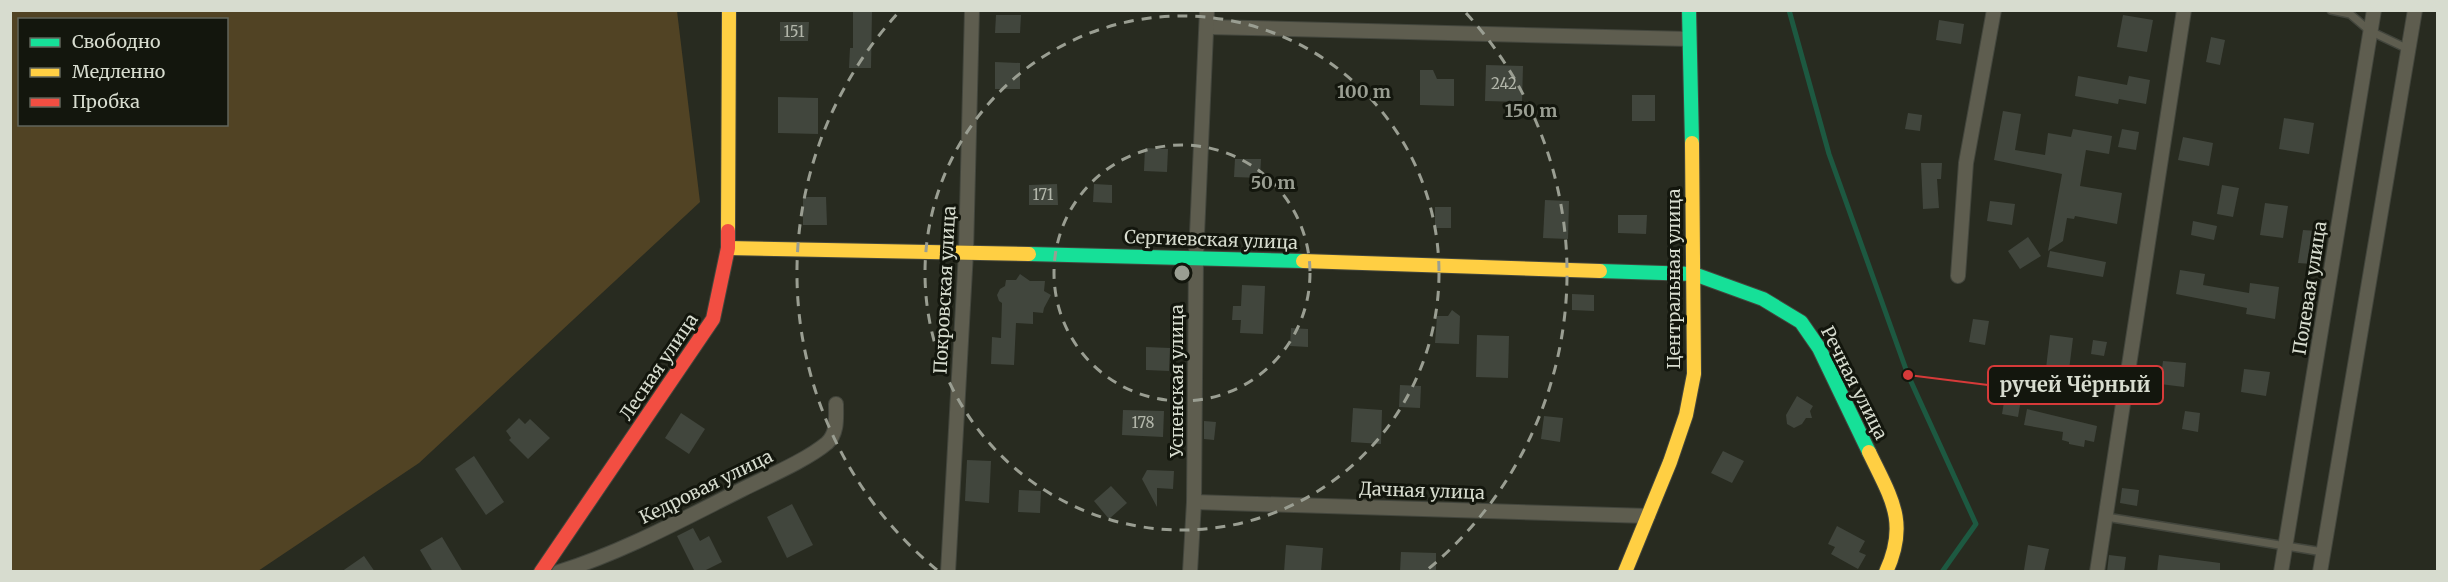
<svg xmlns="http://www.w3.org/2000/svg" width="2448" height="582" viewBox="0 0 2448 582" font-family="Merriweather,serif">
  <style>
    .green { fill: #514324; fill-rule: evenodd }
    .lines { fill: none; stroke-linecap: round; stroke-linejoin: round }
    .stream { stroke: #1d5941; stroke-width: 5 }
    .building { fill: #41463d }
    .lane-casing { stroke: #43463d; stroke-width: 10 }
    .street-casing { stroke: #43463d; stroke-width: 16 }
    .fast-casing { stroke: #43463d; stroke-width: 16 }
    .slow-casing { stroke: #43463d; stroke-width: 16 }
    .jam-casing { stroke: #43463d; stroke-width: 16 }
    .lane { stroke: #5e5d4f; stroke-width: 7 }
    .street { stroke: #5e5d4f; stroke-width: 14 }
    .fast { stroke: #16e098; stroke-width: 14 }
    .slow { stroke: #ffcf43; stroke-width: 14 }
    .jam { stroke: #f24e42; stroke-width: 14 }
    .ring { fill: none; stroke: #9a9e92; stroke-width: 3; stroke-dasharray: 10 8 }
    .labels { text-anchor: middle; stroke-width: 6; stroke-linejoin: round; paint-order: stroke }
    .number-label { font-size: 15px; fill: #b2b6aa }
    .street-label { font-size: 18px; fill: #d7dccf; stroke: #13160d }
    .centre { fill: #9a9e92; stroke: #13160d; stroke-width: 3 }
    .ring-label { font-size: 18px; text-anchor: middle; font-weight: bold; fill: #9a9e92; stroke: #13160d; stroke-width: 6; stroke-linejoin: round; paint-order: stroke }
    .leader { fill: none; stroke: #d63a39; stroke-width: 2 }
    .callout-dot { fill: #d63a39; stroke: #13160d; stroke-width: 2 }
    .callout { fill: #13160d; stroke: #d63a39; stroke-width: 2 }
    .callout-label { font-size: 20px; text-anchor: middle; font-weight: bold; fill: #d7dccf }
  </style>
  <rect width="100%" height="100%" fill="#282b20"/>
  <path class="green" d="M 10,11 L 677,11 L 700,202 L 419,463 L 258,571 L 11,571 ZM 20,20 L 226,20 L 226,124 L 20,124 Z"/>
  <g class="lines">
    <polyline class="stream" points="1789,10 1829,154 1908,375 1976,524 1942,572"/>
  </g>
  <g class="building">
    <polygon points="853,10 872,10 871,68 849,68 850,48 853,48"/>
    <polygon points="996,15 1021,15 1020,33 995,33"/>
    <polygon points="2123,15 2153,20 2147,52 2117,47"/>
    <polygon points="1939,20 1964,24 1961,44 1936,40"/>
    <polygon points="780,22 809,22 808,41 780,41"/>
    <polygon points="2211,37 2225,40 2220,65 2206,62"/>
    <polygon points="995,62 1020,63 1020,89 995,89"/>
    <polygon points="1486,65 1523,66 1522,102 1485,101"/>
    <polygon points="1420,70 1433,70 1437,79 1454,79 1454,106 1420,105"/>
    <polygon points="2078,76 2127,85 2129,76 2150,80 2146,104 2119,99 2118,104 2075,96"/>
    <rect x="1632" y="95" width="23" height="26"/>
    <polygon points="778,97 818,98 818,134 778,133"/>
    <polygon points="2003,111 2021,114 2015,150 2045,155 2048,133 2071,137 2073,129 2112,136 2109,154 2086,150 2080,186 2122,193 2117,224 2075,216 2074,219 2067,218 2063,241 2048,251 2062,174 1994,160"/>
    <polygon points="1908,113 1922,115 1920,131 1905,129"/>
    <polygon points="2284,118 2314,123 2309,154 2279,149"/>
    <polygon points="2122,129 2139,132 2136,150 2118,147"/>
    <polygon points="2183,137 2213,143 2209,166 2178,160"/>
    <polygon points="1145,148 1168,149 1167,172 1144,171"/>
    <polygon points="1235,159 1261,159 1260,178 1234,177"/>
    <polygon points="1921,163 1942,163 1941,179 1937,179 1939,208 1923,209"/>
    <polygon points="1057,184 1058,205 1029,205 1029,185"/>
    <polygon points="1094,184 1112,185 1112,203 1093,202"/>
    <polygon points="2222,185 2239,188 2233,217 2217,214"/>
    <polygon points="803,197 826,197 827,225 803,225"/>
    <polygon points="1545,200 1569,201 1568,239 1543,238"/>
    <polygon points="1990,201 2015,204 2012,225 1987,221"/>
    <polygon points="2265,203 2288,206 2283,238 2260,235"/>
    <rect x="1435" y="207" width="16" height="21"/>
    <polygon points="1618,215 1647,215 1646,234 1618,233"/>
    <polygon points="2193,221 2217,226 2214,240 2191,235"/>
    <polygon points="2303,230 2316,231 2312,264 2298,263"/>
    <polygon points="2028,237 2041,256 2020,269 2008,251"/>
    <polygon points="2050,251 2106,262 2103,277 2047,267"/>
    <polygon points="2180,270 2205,274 2203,285 2249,293 2250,283 2279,287 2275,319 2246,314 2247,308 2176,294"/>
    <polygon points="1020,274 1030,281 1045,281 1044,291 1051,295 1044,308 1043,313 1033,312 1033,324 1016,323 1014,365 991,364 992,337 1001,338 1002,303 999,301 997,295 1000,289 1005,286 1006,280 1016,280"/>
    <polygon points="1242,285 1265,286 1263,334 1240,333 1241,320 1232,320 1233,306 1241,306"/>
    <polygon points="1572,294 1594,295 1594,311 1572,310"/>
    <polygon points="1452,310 1460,316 1459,344 1435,343 1437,316 1448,316"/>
    <polygon points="1973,319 1989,321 1985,345 1969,342"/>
    <polygon points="1291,328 1308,329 1308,347 1290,346"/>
    <polygon points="1477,335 1509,336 1508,378 1476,377"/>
    <polygon points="2050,335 2073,338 2069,370 2046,368"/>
    <polygon points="2093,340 2107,342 2104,356 2091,354"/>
    <polygon points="1146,347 1170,348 1169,371 1146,370"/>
    <polygon points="2163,361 2186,363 2184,387 2160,384"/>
    <polygon points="2244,369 2270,372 2266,396 2241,392"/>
    <polygon points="1400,385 1421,386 1420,408 1399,407"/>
    <polygon points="2006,390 2022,393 2018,417 2002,414"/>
    <polygon points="1797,396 1813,406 1810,411 1812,418 1806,418 1802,424 1794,428 1787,424 1786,415"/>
    <polygon points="1353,408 1382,410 1381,444 1351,442"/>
    <polygon points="2027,409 2097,426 2094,442 2085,440 2084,447 2069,444 2069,442 2062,440 2063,432 2024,425"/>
    <polygon points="1123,410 1164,411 1163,437 1122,435"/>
    <polygon points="2185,411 2200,413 2198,432 2182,429"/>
    <polygon points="681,413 705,429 689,454 665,438"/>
    <polygon points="1544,416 1563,418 1560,442 1541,439"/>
    <polygon points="519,418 525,424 530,419 550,438 528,459 509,440 511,438 506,431"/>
    <polygon points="1204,421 1216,422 1214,440 1204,439"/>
    <polygon points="1723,451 1744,461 1732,483 1711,473"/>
    <polygon points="474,456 504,502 486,515 455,469"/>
    <polygon points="967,460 991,461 989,503 965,501"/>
    <polygon points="1147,470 1174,471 1173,489 1157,488 1157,507 1142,479"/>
    <polygon points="1111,486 1127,503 1109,519 1094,501"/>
    <polygon points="2122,488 2139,490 2137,506 2120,503"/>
    <polygon points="1019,490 1041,491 1040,513 1018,512"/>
    <polygon points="792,504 813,545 787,558 767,517"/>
    <polygon points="1837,526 1865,541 1859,552 1866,555 1858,569 1831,554 1835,547 1828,544"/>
    <polygon points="693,528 700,541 709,536 722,562 702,572 695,572 677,536"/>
    <polygon points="442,537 463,572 433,572 420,550"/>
    <polygon points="1286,545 1323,548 1321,572 1284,572"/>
    <polygon points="2028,545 2049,549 2044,572 2024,570"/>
    <polygon points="1401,552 1436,553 1436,572 1400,572"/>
    <polygon points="2109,555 2126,557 2124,572 2107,572"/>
    <polygon points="2159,555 2220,563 2220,572 2157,572"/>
    <polygon points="364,556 375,572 341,572"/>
  </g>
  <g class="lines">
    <g class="lane-casing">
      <g id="lane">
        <polyline points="2331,10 2350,14 2370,31 2408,49"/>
        <polyline points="2106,517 2323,552"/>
      </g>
    </g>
    <g class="street-casing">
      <g id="street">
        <polyline points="1207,27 1689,39"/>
        <polyline points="1958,276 1966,163 1994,10"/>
        <polyline points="1194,502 1648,516"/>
        <path d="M 559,572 C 623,552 683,519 743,489 C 767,477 807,460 827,443 C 838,433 836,417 836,404"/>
        <polyline points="948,572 966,252 972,10"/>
        <polyline points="1190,572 1194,502 1196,257 1207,10"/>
        <polyline points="2097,572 2184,10"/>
        <polyline points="2281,572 2374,10"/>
        <polyline points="2320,572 2415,10"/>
      </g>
    </g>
    <g class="fast-casing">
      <g id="fast">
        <polyline points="1689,10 1692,143"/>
        <polyline points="1029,254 1303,261"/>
        <polyline points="1600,271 1694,274 1763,299 1801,322 1819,348 1869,452"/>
      </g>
    </g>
    <g class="slow-casing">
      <g id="slow">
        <polyline points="728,231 729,10"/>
        <polyline points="728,248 1029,254"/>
        <polyline points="1303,261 1600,271"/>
        <path d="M 1869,452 C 1891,498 1909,522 1886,572"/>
        <polyline points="1625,572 1670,462 1686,415 1694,374 1692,143"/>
      </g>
    </g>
    <g class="jam-casing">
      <polyline id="jam" points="541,572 713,319 728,248 728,231"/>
    </g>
    <use href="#lane" class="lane"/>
    <use href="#street" class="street"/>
    <use href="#fast" class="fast"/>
    <use href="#slow" class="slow"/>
    <use href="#jam" class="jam"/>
  </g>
  <g class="ring">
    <circle cx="1182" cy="273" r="128"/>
    <circle cx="1182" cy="273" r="257"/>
    <path d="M937 570A385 385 0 0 1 898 13M1466 13A385 385 0 0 1 1427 570"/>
  </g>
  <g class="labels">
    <g class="number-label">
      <text x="794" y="37">151</text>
      <text x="1504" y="89">242</text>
      <text x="1043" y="200">171</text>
      <text x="1143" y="428">178</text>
    </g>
    <g class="street-label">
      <text transform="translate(1211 240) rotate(2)" y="6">Сергиевская улица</text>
      <text transform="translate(1674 279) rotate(-90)" y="6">Центральная улица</text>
      <text transform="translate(2310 288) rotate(-81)" y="6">Полевая улица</text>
      <text transform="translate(945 290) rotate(-87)" y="6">Покровская улица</text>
      <text transform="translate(659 367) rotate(-56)" y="6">Лесная улица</text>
      <text transform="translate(1177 381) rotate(-90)" y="6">Успенская улица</text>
      <text transform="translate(1854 383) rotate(63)" y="6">Речная улица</text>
      <text transform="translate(706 487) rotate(-26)" y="6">Кедровая улица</text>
      <text transform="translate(1422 491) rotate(2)" y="6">Дачная улица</text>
    </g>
  </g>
  <circle cx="1182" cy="273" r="9" class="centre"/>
  <g class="ring-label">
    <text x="1364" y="98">100 m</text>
    <text x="1531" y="117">150 m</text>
    <text x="1273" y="189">50 m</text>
  </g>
  <path class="leader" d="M1908 375L1988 385"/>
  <circle class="callout-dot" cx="1908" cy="375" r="6"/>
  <rect class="callout" x="1988" y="366" width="175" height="38" rx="6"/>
  <g class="callout-label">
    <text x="2075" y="392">ручей Чёрный</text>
  </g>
  <rect width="2448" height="582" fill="none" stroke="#d7dccf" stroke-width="24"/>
  <rect x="18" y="18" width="210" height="108" fill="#13160d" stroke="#61655b" stroke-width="1.5"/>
  <rect x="30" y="38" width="30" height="9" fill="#16e098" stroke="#61655b" stroke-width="1.5"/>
  <text x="72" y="48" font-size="18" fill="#d7dccf">Свободно</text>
  <rect x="30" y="68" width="30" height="9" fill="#ffcf43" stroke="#61655b" stroke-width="1.5"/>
  <text x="72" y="78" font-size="18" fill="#d7dccf">Медленно</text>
  <rect x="30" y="98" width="30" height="9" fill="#f24e42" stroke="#61655b" stroke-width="1.5"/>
  <text x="72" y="108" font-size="18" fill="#d7dccf">Пробка</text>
</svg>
